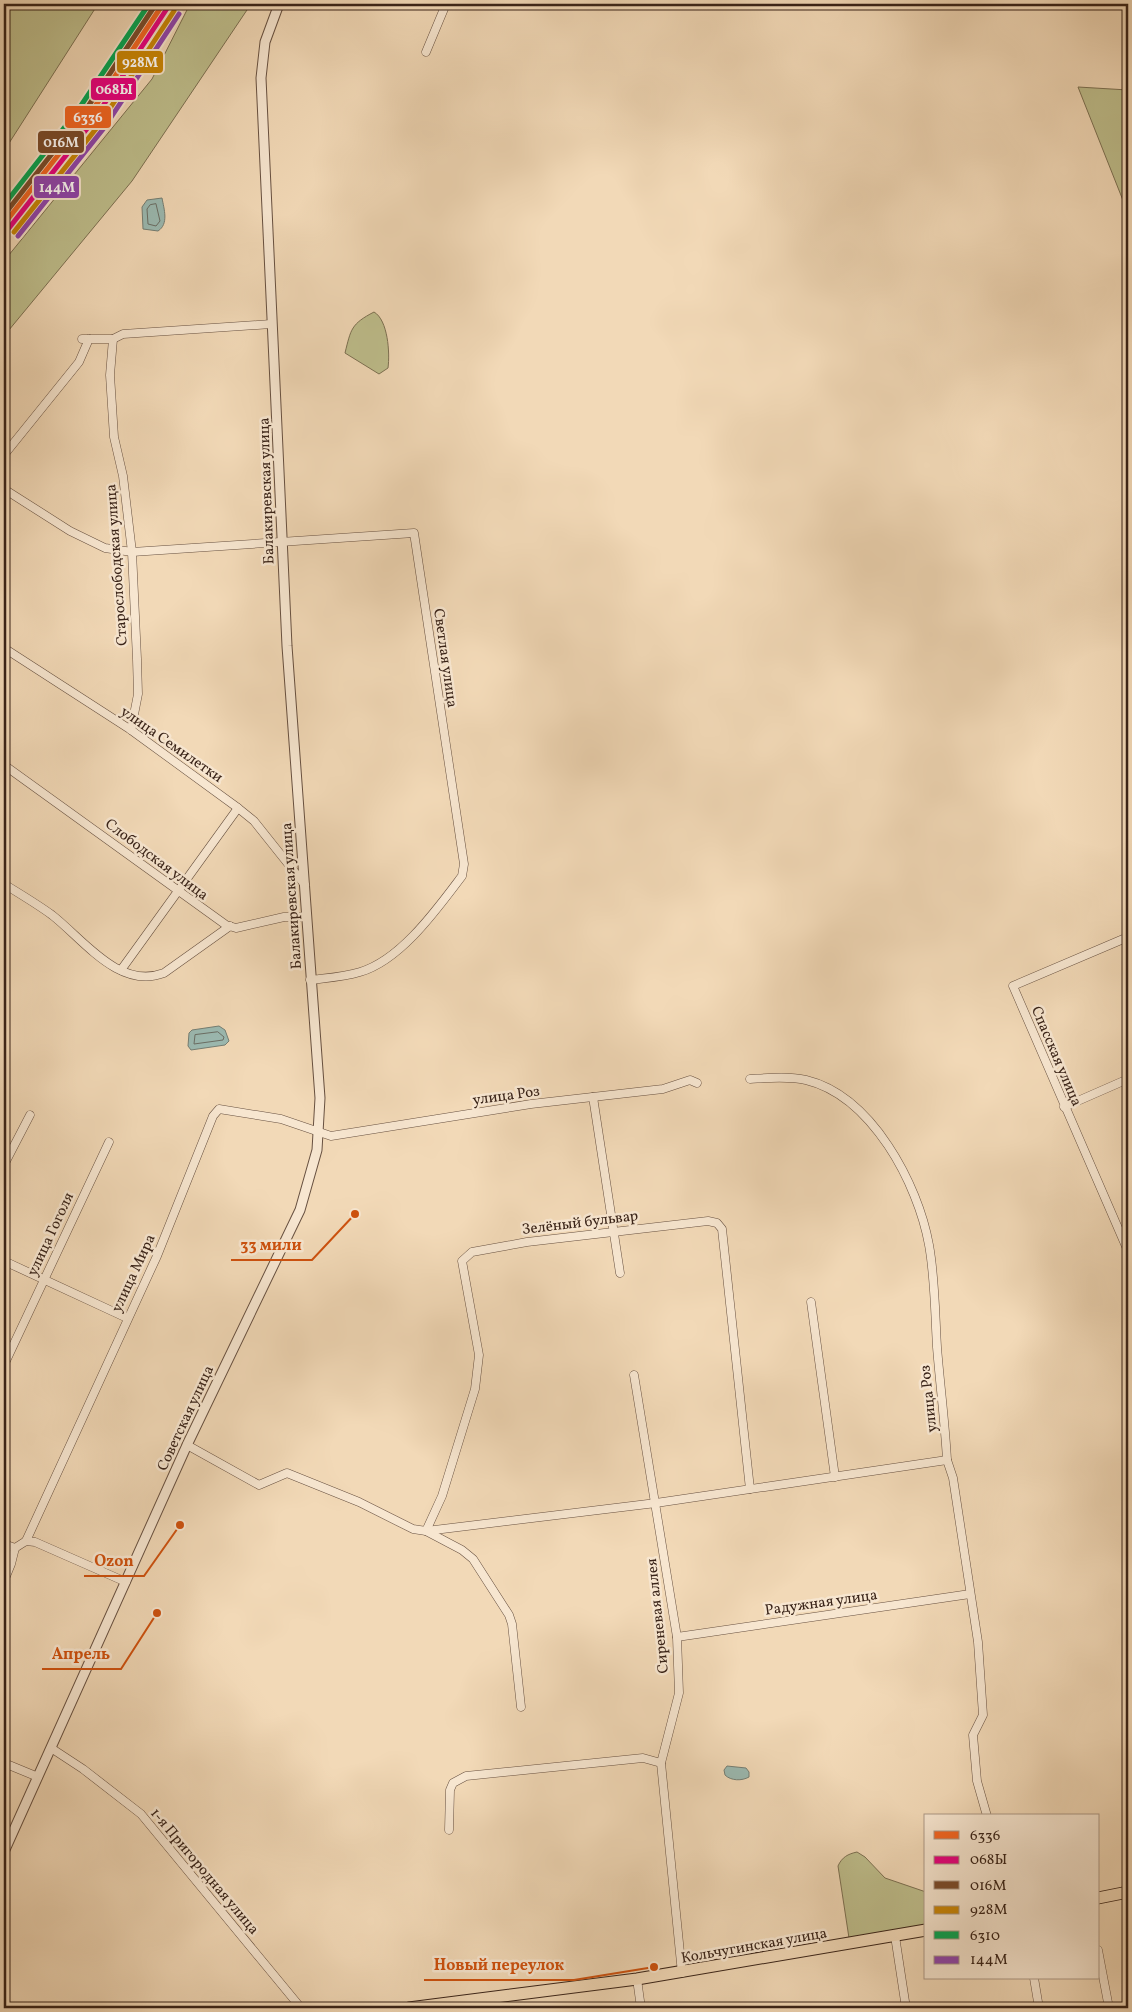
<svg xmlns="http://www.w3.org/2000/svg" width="1132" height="2012" viewBox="0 0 1132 2012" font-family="Vollkorn,serif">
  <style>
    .green { fill: #bebe8c; stroke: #7c7052 }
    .water { fill: #9bbab2; stroke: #747e74 }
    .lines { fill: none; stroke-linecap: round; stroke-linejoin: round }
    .shore { stroke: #6a6e65; stroke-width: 1 }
    .minor-casing { stroke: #675040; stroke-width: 9 }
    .tertiary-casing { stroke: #675040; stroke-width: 11 }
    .primary-casing { stroke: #392318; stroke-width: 13 }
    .minor { stroke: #f7e6d0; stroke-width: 8 }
    .tertiary { stroke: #f7e6d0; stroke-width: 9 }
    .primary { stroke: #f2d9b7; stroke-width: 11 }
    .rail-1-casing { stroke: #f7e6d0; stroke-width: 9 }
    .rail-2-casing { stroke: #f7e6d0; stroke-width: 9 }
    .rail-3-casing { stroke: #f7e6d0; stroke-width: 9 }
    .rail-4-casing { stroke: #f7e6d0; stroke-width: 9 }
    .rail-5-casing { stroke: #f7e6d0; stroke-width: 9 }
    .rail-6-casing { stroke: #f7e6d0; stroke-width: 9 }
    .rail-1 { stroke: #f26522; stroke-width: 5 }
    .rail-2 { stroke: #e5007d; stroke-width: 5 }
    .rail-3 { stroke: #7a4b2a; stroke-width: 5 }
    .rail-4 { stroke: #c88506; stroke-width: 5 }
    .rail-5 { stroke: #00a651; stroke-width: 5 }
    .rail-6 { stroke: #8e44ad; stroke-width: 5 }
    .labels { text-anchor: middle; stroke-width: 5; stroke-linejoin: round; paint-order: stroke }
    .street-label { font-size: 15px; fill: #392318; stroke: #f7e6d0 }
    .leader { fill: none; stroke: #ce510e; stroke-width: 2 }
    .callout-dot { fill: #ce510e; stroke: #f7e6d0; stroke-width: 2 }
    .callout-label { font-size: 16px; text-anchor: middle; font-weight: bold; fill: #ce510e; stroke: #f7e6d0; stroke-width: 5; stroke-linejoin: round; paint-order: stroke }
    .line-badge { stroke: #f7e6d0; stroke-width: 2 }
    .badge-label { font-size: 14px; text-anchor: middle; font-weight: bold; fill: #fff }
  </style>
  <rect width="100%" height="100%" fill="#f2d9b7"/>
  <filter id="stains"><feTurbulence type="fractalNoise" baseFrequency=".004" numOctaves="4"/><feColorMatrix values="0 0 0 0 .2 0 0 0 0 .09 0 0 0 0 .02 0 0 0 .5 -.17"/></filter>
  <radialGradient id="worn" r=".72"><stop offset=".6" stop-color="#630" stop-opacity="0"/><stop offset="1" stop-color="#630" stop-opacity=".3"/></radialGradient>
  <g class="green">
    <polygon points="4,4 98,4 4,151"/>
    <polygon points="190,4 251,4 132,181 4,336 4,261 152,79"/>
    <polygon points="1078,87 1128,90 1128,213"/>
    <path d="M 374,312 C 388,320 390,353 388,368 L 379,374 L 345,353 C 351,329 351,324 374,312 Z"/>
    <path d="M 857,1852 L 865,1857 L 885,1878 L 926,1892 L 926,1926 L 849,1938 L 838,1866 C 842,1857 848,1854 857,1852 Z"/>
  </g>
  <g class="water">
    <path d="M 162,198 C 164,209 169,224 158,231 L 143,229 L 142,207 L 147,200 Z"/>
    <polygon points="219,1026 225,1030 229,1041 225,1045 191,1050 188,1046 189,1033 192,1030"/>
    <path d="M 727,1766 L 746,1768 L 749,1772 L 749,1777 C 742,1781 731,1781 725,1775 L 724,1770 Z"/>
  </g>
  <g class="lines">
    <g class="shore">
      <polygon points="156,204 160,221 156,226 148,224 147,209 150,205"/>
      <polygon points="218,1032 224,1037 223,1040 194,1044 195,1035"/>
    </g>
    <g class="minor-casing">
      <g id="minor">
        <polyline points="426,52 446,4"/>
        <polyline points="82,339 113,339 123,334 271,324"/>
        <polyline points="113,339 110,375 114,437 123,476 132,552 137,659 138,694 131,730"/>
        <polyline points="4,455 79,362 89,339"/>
        <path d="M 4,489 L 70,531 L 105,548 L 132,552 L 414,533 L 464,864 L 462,876 C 437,909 401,960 360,972 C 344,977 326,978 310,980"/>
        <polyline points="4,648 131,730 238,808 254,821 305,885"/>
        <polyline points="4,765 226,925 236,928 284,917 307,917"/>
        <path d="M 4,884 C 20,894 37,904 52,915 C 84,940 119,990 164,973 L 230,926"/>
        <polyline points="1128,937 1013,986 1128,1251"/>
        <polyline points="121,970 238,808"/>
        <path d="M 750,1079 C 768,1078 788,1076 806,1080 C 872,1096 918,1184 929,1245 C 935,1278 935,1314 937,1347 C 940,1385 945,1423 947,1460 L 953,1478 L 978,1642 L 983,1715 L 973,1735 L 977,1781 L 987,1816"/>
        <polyline points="593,1097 620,1273"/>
        <polyline points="1064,1107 1128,1079"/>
        <polyline points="4,1165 30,1115"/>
        <polyline points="4,1261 127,1318"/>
        <polyline points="811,1302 835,1477"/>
        <polyline points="4,1365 109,1142"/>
        <polyline points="634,1375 677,1637 679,1693 661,1763 682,1973"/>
        <polyline points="187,1445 259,1485 287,1473 359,1502 413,1529 426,1531 656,1503 947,1460"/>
        <polyline points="26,1541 157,1256 213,1116 219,1109 281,1119 331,1136 531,1104 663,1089 690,1080 697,1083"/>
        <polyline points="4,1544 15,1548 26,1541 35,1542 126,1582"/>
        <polyline points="4,1581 11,1564 15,1548"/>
        <polyline points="677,1637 970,1594"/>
        <polyline points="521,1707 512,1624 509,1615 473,1559 462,1550 426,1531 442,1496 475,1389 479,1355 462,1261 472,1252 527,1242 708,1221 717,1223 722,1229 750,1489"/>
        <polyline points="51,1748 83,1769 141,1814 301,2008"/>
        <polyline points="4,1763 38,1777"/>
        <polyline points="449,1830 450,1790 453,1783 466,1776 643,1758 661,1763"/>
        <polyline points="895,1936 906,2008"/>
        <polyline points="1098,1950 1109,2008"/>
        <polyline points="1034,1978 1039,2008"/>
        <polyline points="637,1979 641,2008"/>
      </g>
    </g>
    <g class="tertiary-casing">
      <polyline id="tertiary" points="4,1852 187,1445 300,1210 317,1150 320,1098 287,646 261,78 265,42 279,4"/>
    </g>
    <g class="primary-casing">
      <g id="primary">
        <polyline points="1098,1898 1128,1892"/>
        <polyline points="409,2008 637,1979 926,1930"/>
      </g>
    </g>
    <use href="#minor" class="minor"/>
    <use href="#tertiary" class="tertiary"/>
    <use href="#primary" class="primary"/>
    <g class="rail-1-casing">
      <polyline id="rail-1" points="4,224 88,117 163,4"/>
    </g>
    <g class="rail-2-casing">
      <polyline id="rail-2" points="9,228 93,121 168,7"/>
    </g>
    <g class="rail-3-casing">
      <polyline id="rail-3" points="4,215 83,114 156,4"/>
    </g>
    <g class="rail-4-casing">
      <polyline id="rail-4" points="14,232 99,125 174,11"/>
    </g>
    <g class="rail-5-casing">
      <polyline id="rail-5" points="4,205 78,110 149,4"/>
    </g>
    <g class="rail-6-casing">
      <polyline id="rail-6" points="18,236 104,128 179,14"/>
    </g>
    <use href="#rail-1" class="rail-1"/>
    <use href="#rail-2" class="rail-2"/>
    <use href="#rail-3" class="rail-3"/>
    <use href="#rail-4" class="rail-4"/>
    <use href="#rail-5" class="rail-5"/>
    <use href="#rail-6" class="rail-6"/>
  </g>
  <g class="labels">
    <g class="street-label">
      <text transform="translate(266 491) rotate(-92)" y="5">Балакиревская улица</text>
      <text transform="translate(116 565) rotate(-94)" y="5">Старослободская улица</text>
      <text transform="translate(446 658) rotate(82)" y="5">Светлая улица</text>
      <text transform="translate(172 744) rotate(35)" y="5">улица Семилетки</text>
      <text transform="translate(157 859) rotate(37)" y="5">Слободская улица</text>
      <text transform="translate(291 896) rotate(-94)" y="5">Балакиревская улица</text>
      <text transform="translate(1057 1056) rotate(67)" y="5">Спасская улица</text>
      <text transform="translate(506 1095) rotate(-8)" y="5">улица Роз</text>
      <text transform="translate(580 1222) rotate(-7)" y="5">Зелёный бульвар</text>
      <text transform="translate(50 1234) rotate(-65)" y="5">улица Гоголя</text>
      <text transform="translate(133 1273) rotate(-65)" y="5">улица Мира</text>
      <text transform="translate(928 1399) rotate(-96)" y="5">улица Роз</text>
      <text transform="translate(185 1418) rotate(-65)" y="5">Советская улица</text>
      <text transform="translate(821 1602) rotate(-8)" y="5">Радужная улица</text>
      <text transform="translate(657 1616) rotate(-96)" y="5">Сиреневая аллея</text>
      <text transform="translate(205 1871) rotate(50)" y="5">1-я Пригородная улица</text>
      <text transform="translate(754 1945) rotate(-10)" y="5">Кольчугинская улица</text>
    </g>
  </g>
  <path class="leader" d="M355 1214L312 1260H231M180 1525L144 1576H84M157 1613L121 1669H42M654 1967L574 1980H424"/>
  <g class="callout-dot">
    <circle cx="355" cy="1214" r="5"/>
    <circle cx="180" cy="1525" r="5"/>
    <circle cx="157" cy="1613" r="5"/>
    <circle cx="654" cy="1967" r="5"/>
  </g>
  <g class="callout-label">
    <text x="271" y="1250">33 мили</text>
    <text x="114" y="1566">Ozon</text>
    <text x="81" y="1659">Апрель</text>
    <text x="499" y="1970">Новый переулок</text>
  </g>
  <g class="line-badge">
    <rect x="116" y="50" width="48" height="24" rx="5" fill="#c88506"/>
    <rect x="90" y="77" width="47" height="24" rx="5" fill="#e5007d"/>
    <rect x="64" y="105" width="48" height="24" rx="5" fill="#f26522"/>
    <rect x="37" y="130" width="48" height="24" rx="5" fill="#7a4b2a"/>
    <rect x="33" y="175" width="47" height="24" rx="5" fill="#8e44ad"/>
  </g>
  <g class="badge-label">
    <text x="140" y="67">928М</text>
    <text x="114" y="94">068Ы</text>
    <text x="88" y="122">6336</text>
    <text x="61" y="147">016М</text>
    <text x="57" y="192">144М</text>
  </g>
  <rect width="1132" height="2012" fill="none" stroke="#f2d9b7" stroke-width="20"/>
  <rect x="5" y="5" width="1122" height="2002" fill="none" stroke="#392318" stroke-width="2.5"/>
  <rect x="10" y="10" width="1112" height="1992" fill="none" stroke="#392318"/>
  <rect x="924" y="1814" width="175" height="165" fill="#f7e6d0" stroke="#ab9886"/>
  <rect x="934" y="1831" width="25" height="8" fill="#f26522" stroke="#ab9886"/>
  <text x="970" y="1840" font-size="15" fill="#392318">6336</text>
  <rect x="934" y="1856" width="25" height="8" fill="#e5007d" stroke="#ab9886"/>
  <text x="970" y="1864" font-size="15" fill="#392318">068Ы</text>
  <rect x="934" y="1881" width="25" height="8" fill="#7a4b2a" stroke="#ab9886"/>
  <text x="970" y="1890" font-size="15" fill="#392318">016М</text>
  <rect x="934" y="1906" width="25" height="8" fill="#c88506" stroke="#ab9886"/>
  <text x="970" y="1914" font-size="15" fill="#392318">928М</text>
  <rect x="934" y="1931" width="25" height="8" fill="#00a651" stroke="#ab9886"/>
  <text x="970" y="1940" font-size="15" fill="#392318">6310</text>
  <rect x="934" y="1956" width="25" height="8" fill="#8e44ad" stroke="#ab9886"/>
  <text x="970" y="1964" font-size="15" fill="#392318">144М</text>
  <rect width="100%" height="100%" filter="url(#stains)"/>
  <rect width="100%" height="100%" fill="url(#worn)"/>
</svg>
